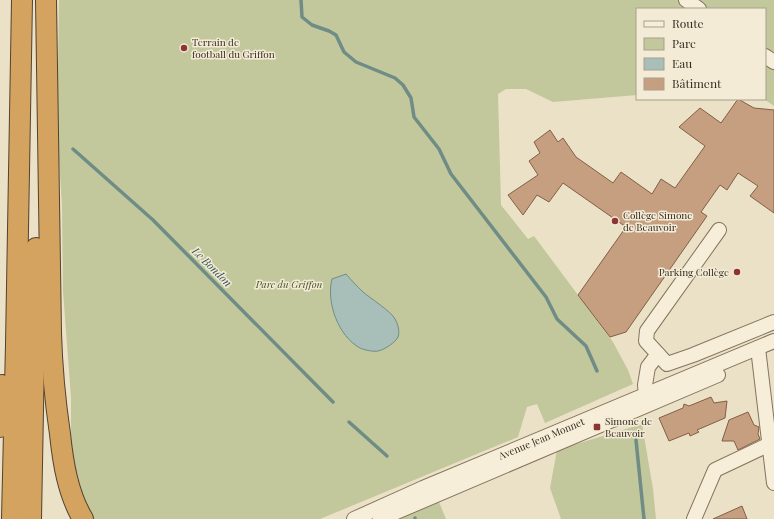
<svg xmlns="http://www.w3.org/2000/svg" width="774" height="519" viewBox="0 0 774 519" font-family="'Playfair Display',serif">
  <style>
    .green { fill: #c2c89b }
    .water { fill: #a8bfb9; stroke: #6f8d86 }
    .lines { fill: none; stroke-linecap: round; stroke-linejoin: round }
    .stream { stroke: #6f8d86; stroke-width: 3.5 }
    .building { fill: #c69f80; stroke: #825f45 }
    .minor-casing { stroke: #85745e; stroke-width: 16 }
    .highway-casing { stroke: #534231; stroke-width: 22 }
    .minor { stroke: #f6eed9; stroke-width: 14 }
    .highway { stroke: #d3a35f; stroke-width: 20 }
    .poi-dot { fill: #8f3432; stroke: #f3ebd6; stroke-width: 1.5 }
    .labels { text-anchor: middle; stroke-width: 3; stroke-linejoin: round; paint-order: stroke }
    .poi-label { font-size: 10px; fill: #372c20; stroke: #f3ebd6; text-anchor: start }
    .park-label { font-size: 10px; font-style: italic; fill: #465128; stroke: #f3ebd6 }
    .street-label { font-size: 10px; fill: #372c20; stroke: #f3ebd6 }
    .water-label { font-size: 11px; font-style: italic; fill: #315554; stroke: #f3ebd6 }
  </style>
  <rect width="100%" height="100%" fill="#ebe1c7"/>
  <g class="green">
    <polygon points="59,0 774,0 774,106 764,99 765,9 637,9 637,95 553,102 526,89 506,89 498,94 501,205 528,239 534,236 613,342 628,370 633,384 545,423 537,404 527,407 518,437 320,519 94,519 90,513 76,483 71,436 71,398 63,291 62,205 57,129"/>
    <polygon points="642,424 653,489 656,519 561,519 550,488 557,450"/>
    <polygon points="439,502 446,519 396,519"/>
  </g>
  <path class="water" d="M 346,274 C 351,280 357,286 363,292 C 370,298 392,312 395,319 C 398,324 400,332 398,337 C 396,342 384,350 378,351 C 374,352 364,350 360,348 C 338,336 326,302 332,279 Z"/>
  <g class="lines">
    <g class="stream">
      <polyline points="301,0 302,17 312,25 329,31 336,35 344,52 356,62 395,78 403,85 411,98 414,117 439,149 451,174 546,297 557,319 586,346 597,371"/>
      <polyline points="73,149 153,220 333,402"/>
      <polyline points="349,422 387,456"/>
      <polyline points="636,440 644,519"/>
      <polyline points="415,518 415,519"/>
    </g>
  </g>
  <g class="building">
    <polygon points="738,99 754,108 774,110 774,213 750,196 758,186 738,173 727,190 720,185 701,212 707,216 626,332 610,337 578,295 626,227 563,183 549,202 537,195 523,215 508,195 538,175 529,161 540,153 534,142 550,130 558,142 563,138 576,157 613,183 621,172 652,194 661,179 675,188 705,146 679,127 700,108 721,123"/>
    <polygon points="711,397 714,403 727,401 725,418 697,430 699,432 690,436 689,433 669,441 659,418 683,408 684,404 689,406"/>
    <polygon points="748,412 754,425 759,427 758,434 760,439 738,450 734,441 722,441 729,420"/>
    <polygon points="742,506 747,519 713,519"/>
  </g>
  <g class="lines">
    <g class="minor-casing">
      <g id="minor">
        <polyline points="686,0 699,9"/>
        <polyline points="765,56 774,62"/>
        <polyline points="719,230 647,331 646,341 667,364 693,355 774,322"/>
        <polyline points="758,348 774,483"/>
        <polyline points="646,395 645,385 648,367 658,354"/>
        <path id="s1" d="M 354,519 L 423,488 L 774,341"/>
        <polyline points="380,519 718,375"/>
        <polyline points="694,519 715,470 770,444"/>
      </g>
    </g>
    <g class="highway-casing">
      <g id="highway">
        <path d="M 46,0 L 51,333 C 52,367 55,400 60,434 C 63,463 68,494 83,519"/>
        <polyline points="0,427 2,385"/>
        <polyline points="12,519 16,344 22,0"/>
        <polyline points="31,519 36,248"/>
      </g>
    </g>
    <use href="#minor" class="minor"/>
    <use href="#highway" class="highway"/>
  </g>
  <g class="poi-dot">
    <circle cx="184" cy="48" r="4"/>
    <circle cx="615" cy="221" r="4"/>
    <circle cx="737" cy="272" r="4"/>
    <rect x="593" y="423" width="8" height="8" rx="2"/>
  </g>
  <g class="labels">
    <g class="poi-label">
      <text x="192" y="46">Terrain de<tspan x="192" dy="12">football du Griffon</tspan></text>
      <text x="623" y="219">Collège Simone<tspan x="623" dy="12">de Beauvoir</tspan></text>
      <text x="729" y="276" text-anchor="end">Parking Collège</text>
      <text x="605" y="425">Simone de<tspan x="605" dy="12">Beauvoir</tspan></text>
    </g>
    <g class="park-label">
      <text x="289" y="288">Parc du Griffon</text>
    </g>
    <g class="street-label">
      <text dy="4" stroke="none"><textPath href="#s1" startOffset="204">Avenue Jean Monnet</textPath></text>
    </g>
    <g class="water-label">
      <text transform="translate(212 267) rotate(45)" y="4">Le Bondon</text>
    </g>
  </g>
  <rect x="636" y="8" width="130" height="92" fill="#f3ebd6" stroke="#a89f8d"/>
  <rect x="644" y="21" width="20" height="6" fill="#f6eed9" stroke="#a89f8d"/>
  <text x="672" y="28" font-size="12" fill="#372c20">Route</text>
  <rect x="644" y="38" width="20" height="12" fill="#c2c89b" stroke="#a89f8d"/>
  <text x="672" y="48" font-size="12" fill="#372c20">Parc</text>
  <rect x="644" y="58" width="20" height="12" fill="#a8bfb9" stroke="#a89f8d"/>
  <text x="672" y="68" font-size="12" fill="#372c20">Eau</text>
  <rect x="644" y="78" width="20" height="12" fill="#c69f80" stroke="#a89f8d"/>
  <text x="672" y="88" font-size="12" fill="#372c20">Bâtiment</text>
</svg>
